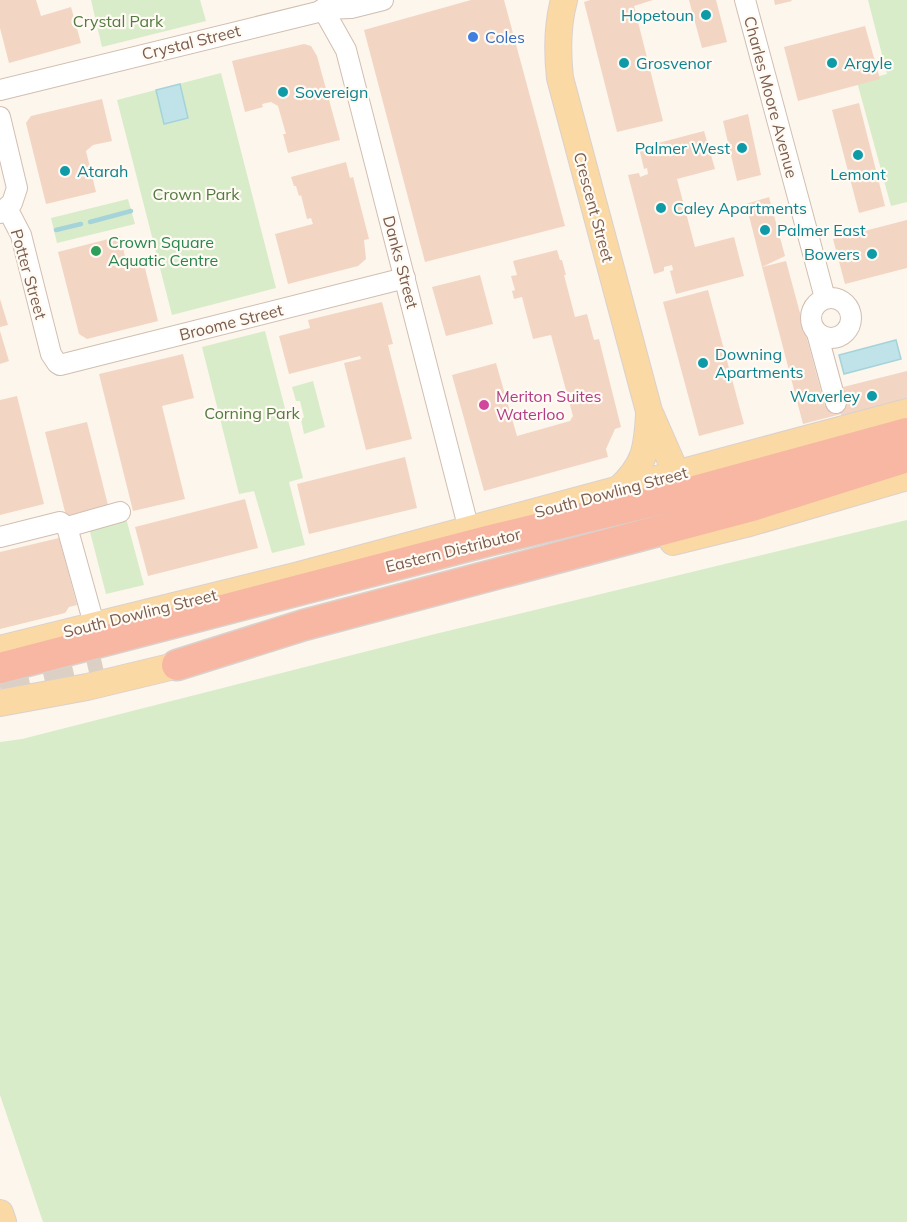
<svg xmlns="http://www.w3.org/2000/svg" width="907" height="1222" viewBox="0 0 907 1222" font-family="Mulish,sans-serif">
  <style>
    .green { fill: #d8ecc9 }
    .water { fill: #bfe3e8; stroke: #a5d3da; stroke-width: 1.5 }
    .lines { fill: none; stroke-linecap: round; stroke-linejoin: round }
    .stream { stroke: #a5d3da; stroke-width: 4.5 }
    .building { fill: #f3d5c3 }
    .highway-tunnel { stroke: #dcd0c4; stroke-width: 30; stroke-dasharray: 30 15; stroke-linecap: butt }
    .minor-casing { stroke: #d1beb0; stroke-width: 22 }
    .major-casing { stroke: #dad1cd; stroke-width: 28 }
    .highway-casing { stroke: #dad1cd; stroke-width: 33 }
    .minor { stroke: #fff; stroke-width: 20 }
    .major { stroke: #fbd9a5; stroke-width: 26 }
    .highway { stroke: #f7b7a3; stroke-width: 30 }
    .culture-dot { fill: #0f9aa8; stroke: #fffaf3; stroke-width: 2 }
    .shop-dot { fill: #3f7fe0; stroke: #fffaf3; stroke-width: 2 }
    .leisure-dot { fill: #2e9e5b; stroke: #fffaf3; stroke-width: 2 }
    .hotel-dot { fill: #d1479c; stroke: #fffaf3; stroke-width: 2 }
    .labels { text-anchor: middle; stroke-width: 4.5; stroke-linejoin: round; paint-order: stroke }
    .culture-label { font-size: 16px; fill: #0d838f; stroke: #fffaf3; text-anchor: start }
    .park-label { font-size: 16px; fill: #537a41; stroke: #fffaf3 }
    .shop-label { font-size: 16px; fill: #366cbe; stroke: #fffaf3; text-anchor: start }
    .street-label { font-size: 16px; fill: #7a5c4d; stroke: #fffaf3 }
    .leisure-label { font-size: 16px; fill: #27864d; stroke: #fffaf3; text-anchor: start }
    .hotel-label { font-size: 16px; fill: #b23c85; stroke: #fffaf3; text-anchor: start }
  </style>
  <rect width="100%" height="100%" fill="#fdf6ec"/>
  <g class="green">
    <polygon points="91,0 200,0 206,21 102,47"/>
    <polygon points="868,0 907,0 907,202 891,206 857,82 887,74"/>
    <polygon points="221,73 276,288 172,315 117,100"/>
    <polygon points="128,199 135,224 57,243 51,218"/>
    <polygon points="265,331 303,478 289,482 305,545 272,553 254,491 239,494 202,347"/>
    <polygon points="313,381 325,427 304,434 301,419 304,417 300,401 296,401 292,387"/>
    <polygon points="126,518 144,585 106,594 89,528"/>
    <polygon points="907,520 907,1222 43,1222 0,1095 0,742 22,739 431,635"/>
  </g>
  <g class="water">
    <polygon points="180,84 188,118 164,124 156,90"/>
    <polygon points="896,340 901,359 844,374 839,355"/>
  </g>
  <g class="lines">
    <g class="stream">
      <polyline points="90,222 131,211"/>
      <polyline points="56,230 81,224"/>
    </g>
  </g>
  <g class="building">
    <polygon points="0,0 36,0 41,16 71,7 81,43 9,63 0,28"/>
    <polygon points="471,0 504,0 565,226 425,262 364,30"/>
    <polygon points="590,0 653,0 634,6 663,121 617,132 584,2"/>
    <polygon points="689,0 716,0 727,42 702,48"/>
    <polygon points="774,0 791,0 792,1 775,5"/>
    <polygon points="865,26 880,79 798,101 784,47"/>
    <polygon points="304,44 311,46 317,56 340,140 288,153 283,134 286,134 278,106 271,102 262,104 263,107 245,112 232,61"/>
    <polygon points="102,99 112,141 93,145 86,151 96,192 46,204 26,123 31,116"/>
    <polygon points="859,103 885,206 859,213 832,110"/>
    <polygon points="748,114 761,175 737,181 723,121"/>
    <polygon points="704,131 715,169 677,179 695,247 734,237 744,276 676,294 670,271 673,270 672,265 664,267 664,271 654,274 628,175 639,173 640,177 648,174 647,168 644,169 639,148"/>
    <polygon points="346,162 350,178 353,177 369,239 364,240 366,259 358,266 288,284 275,234 313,224 311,218 307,219 301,195 299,196 296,186 294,186 291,177"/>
    <polygon points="769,197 785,256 762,267 746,204"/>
    <polygon points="907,220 907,268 845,284 833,239"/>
    <polygon points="120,236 127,264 143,260 158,321 87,339 79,334 58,252"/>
    <polygon points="557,250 560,260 562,260 566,275 564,275 575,317 587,314 594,340 599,339 621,427 615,429 606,449 608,457 484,491 452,375 496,363 517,436 570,421 573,416 551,335 533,339 522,297 514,299 512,291 515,290 511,276 517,275 513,261"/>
    <polygon points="786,261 825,406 838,403 835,389 907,371 907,403 843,422 841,414 803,424 762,267"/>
    <polygon points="480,275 493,324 446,336 432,287"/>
    <polygon points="708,290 744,424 699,436 663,302"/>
    <polygon points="0,299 8,325 0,327"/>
    <polygon points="382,302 393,344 388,345 412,439 366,450 344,363 361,359 360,356 289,374 279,336 310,328 308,320"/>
    <polygon points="0,331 9,361 0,364"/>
    <polygon points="183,354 194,398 162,406 185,499 133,511 99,374"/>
    <polygon points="17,396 44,504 0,515 0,400"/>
    <polygon points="87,422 108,505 66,516 45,432"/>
    <polygon points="405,457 417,508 309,534 297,484"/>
    <polygon points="245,499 258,548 148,576 135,527"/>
    <polygon points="59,538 77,605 69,607 65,613 0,629 0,552"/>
  </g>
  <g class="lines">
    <polyline class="highway-tunnel" points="0,687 102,663"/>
    <g class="minor-casing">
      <g id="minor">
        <polyline points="745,0 825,298"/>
        <polyline points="323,9 346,50 469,530"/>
        <polyline points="0,90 318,12 323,9 351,8 383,0"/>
        <polyline points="0,117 17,188 12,203 0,213"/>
        <polyline points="7,208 21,235 51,354 57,363 60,365 405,278"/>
        <circle cx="831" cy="318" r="20"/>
        <polyline points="817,333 836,403"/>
        <polyline points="67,527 94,624"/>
        <polyline points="0,537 60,522 67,527 120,512"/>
      </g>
    </g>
    <g class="major-casing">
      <g id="major">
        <path d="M 564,0 C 557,26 557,51 560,78 L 649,411 L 677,475"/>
        <path d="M 619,489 C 645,465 647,449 649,415"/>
        <polyline points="673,542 746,524 907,477"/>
        <polyline points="0,649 295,576 907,412"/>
        <polyline points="0,703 87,687 195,661"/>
        <polyline points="0,1213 3,1222"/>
      </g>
    </g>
    <g class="highway-casing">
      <g id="highway">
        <polyline points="177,665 304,625 752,506 907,457"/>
        <polyline points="0,668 491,540 691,492 907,433"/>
      </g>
    </g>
    <use href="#minor" class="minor"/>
    <use href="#major" class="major"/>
    <use href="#highway" class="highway"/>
  </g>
  <g class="culture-dot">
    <circle cx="706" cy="15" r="6"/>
    <circle cx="624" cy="63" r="6"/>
    <circle cx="832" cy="63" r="6"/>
    <circle cx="283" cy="92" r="6"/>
    <circle cx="742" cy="148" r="6"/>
    <circle cx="858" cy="155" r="6"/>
    <circle cx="65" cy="171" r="6"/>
    <circle cx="661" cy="208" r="6"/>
    <circle cx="765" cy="230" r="6"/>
    <circle cx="872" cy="254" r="6"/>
    <circle cx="703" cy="363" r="6"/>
    <circle cx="872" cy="396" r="6"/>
  </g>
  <circle class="shop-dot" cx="473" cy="37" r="6"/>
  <circle class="leisure-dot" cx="96" cy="251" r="6"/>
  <circle class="hotel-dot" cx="484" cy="405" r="6"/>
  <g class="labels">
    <g class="culture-label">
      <text x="694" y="21" text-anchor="end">Hopetoun</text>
      <text x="636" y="69">Grosvenor</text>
      <text x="844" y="69">Argyle</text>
      <text x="295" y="98">Sovereign</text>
      <text x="730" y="154" text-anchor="end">Palmer West</text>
      <text x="77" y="177">Atarah</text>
      <text x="858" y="180" text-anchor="middle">Lemont</text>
      <text x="673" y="214">Caley Apartments</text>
      <text x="777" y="236">Palmer East</text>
      <text x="860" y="260" text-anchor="end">Bowers</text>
      <text x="715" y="360">Downing<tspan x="715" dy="18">Apartments</tspan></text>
      <text x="860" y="402" text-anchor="end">Waverley</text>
    </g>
    <g class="park-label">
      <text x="118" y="27">Crystal Park</text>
      <text x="196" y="200">Crown Park</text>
      <text x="252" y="419">Corning Park</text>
    </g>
    <g class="shop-label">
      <text x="485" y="43">Coles</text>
    </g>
    <g class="street-label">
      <text transform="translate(191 42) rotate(-14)" y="6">Crystal Street</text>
      <text transform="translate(771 97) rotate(75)" y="6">Charles Moore Avenue</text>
      <text transform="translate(594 207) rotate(75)" y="6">Crescent Street</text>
      <text transform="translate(401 262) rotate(75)" y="6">Danks Street</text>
      <text transform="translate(29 274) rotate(74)" y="6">Potter Street</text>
      <text transform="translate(231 322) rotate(-14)" y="6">Broome Street</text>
      <text transform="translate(611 492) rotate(-15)" y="6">South Dowling Street</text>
      <text transform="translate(453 550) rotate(-14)" y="6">Eastern Distributor</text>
      <text transform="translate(140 613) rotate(-14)" y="6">South Dowling Street</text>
    </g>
    <g class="leisure-label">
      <text x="108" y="248">Crown Square<tspan x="108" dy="18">Aquatic Centre</tspan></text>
    </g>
    <g class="hotel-label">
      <text x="496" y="402">Meriton Suites<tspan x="496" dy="18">Waterloo</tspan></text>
    </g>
  </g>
</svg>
